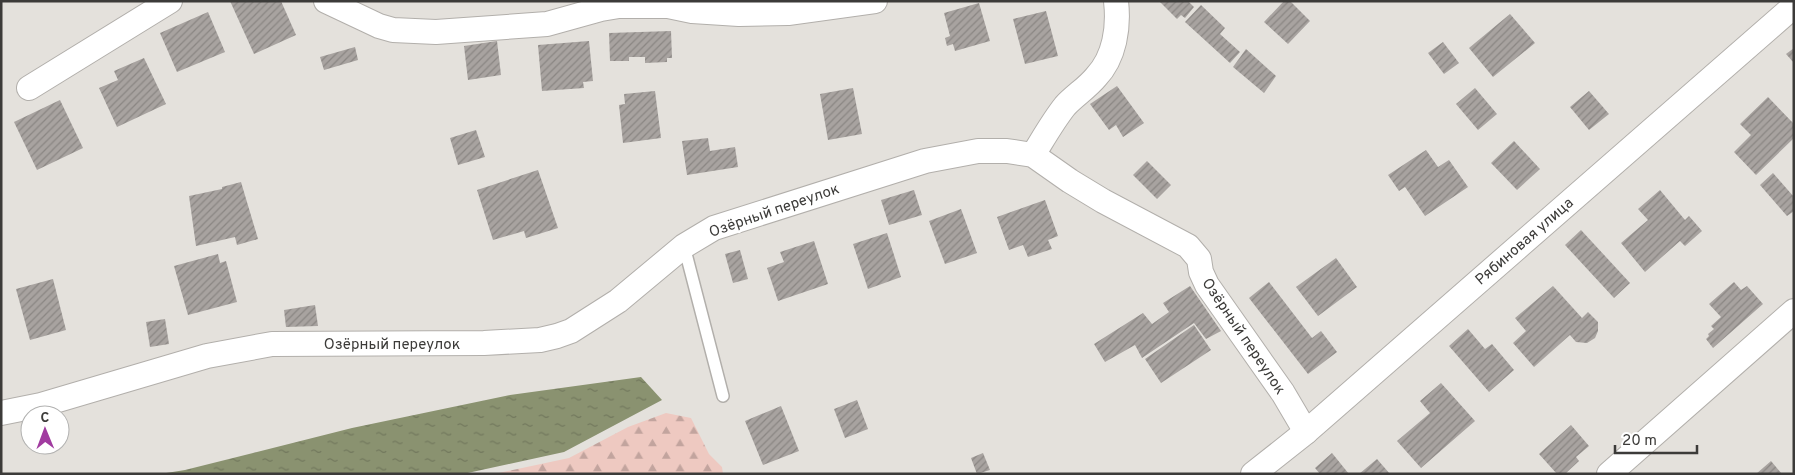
<svg xmlns="http://www.w3.org/2000/svg" width="1795" height="475" viewBox="0 0 1795 475" font-family="Overpass,sans-serif">
  <style>
    .forest { fill: url(#forest-firs) }
    .water { fill: url(#water-ripples) }
    .building { fill: url(#building-hatch) }
    .lines { fill: none; stroke-linecap: round; stroke-linejoin: round }
    .service-casing { stroke: #b2afab; stroke-width: 14 }
    .minor-casing { stroke: #b2afab; stroke-width: 26 }
    .service { stroke: #fff; stroke-width: 11 }
    .minor { stroke: #fff; stroke-width: 24 }
    .labels { text-anchor: middle; stroke-width: 5; stroke-linejoin: round; paint-order: stroke }
    .street-label { font-size: 15px; fill: #3c3b39; stroke: #fff }
  </style>
  <defs>
    <pattern id="forest-firs" width="22" height="20" patternUnits="userSpaceOnUse" patternTransform="scale(1.25)"><rect width="22" height="20" fill="#eec9c1"/><path d="M5 1l3.5 6h-7zM16 11l3.5 6h-7z" fill="#c2a49e"/></pattern>
    <pattern id="water-ripples" width="26" height="14" patternUnits="userSpaceOnUse" patternTransform="scale(1.25)"><rect width="26" height="14" fill="#8a9270"/><path d="M2 4q2-2 4 0t4 0M15 11q2-2 4 0t4 0" fill="none" stroke="#72785d"/></pattern>
    <pattern id="building-hatch" width="6" height="6" patternUnits="userSpaceOnUse" patternTransform="scale(1.25)"><rect width="6" height="6" fill="#a8a3a0"/><path d="M-1 1l2-2M0 6l6-6M5 7l2-2" fill="none" stroke="#8a8683"/></pattern>
  </defs>
  <rect width="100%" height="100%" fill="#e4e1dc"/>
  <polygon class="forest" points="666,413 691,418 709,454 722,467 723,474 494,474 569,458 628,427"/>
  <polygon class="water" points="641,377 662,400 564,452 463,474 160,474 185,470 352,428 510,395"/>
  <g class="building">
    <polygon points="230,1 281,1 296,35 254,54"/>
    <polygon points="1159,1 1188,1 1194,7 1185,18 1181,15 1177,19"/>
    <polygon points="1284,1 1290,1 1310,21 1288,44 1264,22"/>
    <polygon points="979,3 990,41 955,51 953,44 947,46 945,38 950,36 944,13"/>
    <polygon points="1201,5 1225,28 1220,34 1240,52 1230,63 1185,22"/>
    <polygon points="1046,11 1058,56 1025,64 1013,19"/>
    <polygon points="208,12 225,52 177,72 160,33"/>
    <polygon points="1510,14 1535,43 1493,77 1469,48"/>
    <polygon points="671,31 672,58 667,58 667,62 645,63 645,57 629,57 629,61 610,61 609,33"/>
    <polygon points="497,41 501,75 468,80 464,46"/>
    <polygon points="589,41 593,81 583,82 584,88 542,91 538,45"/>
    <polygon points="1443,42 1459,63 1444,74 1428,53"/>
    <polygon points="355,47 358,60 324,70 320,57"/>
    <polygon points="1794,48 1794,63 1786,54"/>
    <polygon points="1246,49 1276,76 1264,93 1233,67"/>
    <polygon points="144,58 166,104 117,127 99,88 118,80 114,71"/>
    <polygon points="1117,86 1144,123 1123,137 1116,125 1109,130 1090,104"/>
    <polygon points="853,88 862,134 828,140 820,94"/>
    <polygon points="1475,88 1497,114 1478,130 1456,104"/>
    <polygon points="655,91 661,138 623,143 619,105 625,104 624,94"/>
    <polygon points="1589,91 1609,114 1589,130 1570,107"/>
    <polygon points="1768,97 1794,124 1794,138 1756,175 1734,152 1751,135 1740,124"/>
    <polygon points="60,100 83,148 37,170 14,122"/>
    <polygon points="476,130 485,157 458,165 450,138"/>
    <polygon points="708,138 710,151 735,147 738,167 687,175 682,141"/>
    <polygon points="1514,141 1540,169 1517,190 1491,163"/>
    <polygon points="1426,150 1438,167 1449,160 1468,187 1425,216 1405,187 1399,191 1388,175"/>
    <polygon points="1147,161 1171,185 1157,199 1133,175"/>
    <polygon points="538,170 558,228 526,238 524,231 493,240 477,190"/>
    <polygon points="1773,173 1794,197 1794,211 1787,216 1760,185"/>
    <polygon points="241,182 258,239 237,245 235,237 196,246 189,196 222,189 222,187"/>
    <polygon points="914,190 922,215 889,225 881,200"/>
    <polygon points="1660,190 1685,220 1689,216 1702,231 1685,246 1680,241 1645,272 1621,243 1648,220 1638,209"/>
    <polygon points="1045,200 1058,236 1048,240 1052,249 1028,257 1023,245 1009,250 997,217"/>
    <polygon points="961,209 977,253 945,264 929,221"/>
    <polygon points="1581,230 1630,283 1614,298 1565,245"/>
    <polygon points="887,233 901,277 868,289 853,244"/>
    <polygon points="814,241 828,284 778,301 767,268 784,262 780,252"/>
    <polygon points="740,250 748,279 733,283 725,254"/>
    <polygon points="218,254 220,263 226,261 237,302 188,315 174,266"/>
    <polygon points="1336,258 1357,287 1318,316 1296,287"/>
    <polygon points="53,279 66,330 30,340 16,289"/>
    <polygon points="1269,282 1312,338 1321,331 1337,352 1308,374 1249,298"/>
    <polygon points="1734,282 1741,290 1747,286 1763,304 1713,348 1706,339 1709,336 1708,334 1714,329 1711,326 1721,317 1709,304"/>
    <polygon points="1190,286 1221,331 1206,339 1194,323 1142,358 1135,345 1105,362 1094,344 1143,313 1152,324 1169,312 1163,303"/>
    <polygon points="1553,286 1582,318 1588,312 1598,322 1598,331 1595,338 1587,343 1576,342 1570,335 1534,367 1513,343 1526,331 1515,318"/>
    <polygon points="315,305 318,326 286,327 284,310"/>
    <polygon points="165,319 169,344 150,347 146,322"/>
    <polygon points="1194,325 1211,350 1161,383 1145,359"/>
    <polygon points="1468,329 1485,349 1492,344 1514,370 1489,392 1449,346"/>
    <polygon points="1441,383 1475,421 1421,468 1397,441 1430,413 1420,401"/>
    <polygon points="857,400 868,429 845,438 834,409"/>
    <polygon points="781,406 799,451 763,465 745,421"/>
    <polygon points="1571,425 1589,446 1576,457 1579,461 1565,474 1557,474 1539,454"/>
    <polygon points="983,453 990,470 977,474 971,458"/>
    <polygon points="1332,453 1349,474 1320,474 1315,468"/>
    <polygon points="1377,459 1390,474 1359,474"/>
    <polygon points="1771,461 1782,474 1756,474"/>
  </g>
  <g class="lines">
    <g class="service-casing">
      <polyline id="service" points="684,246 723,396"/>
    </g>
    <g class="minor-casing">
      <g id="minor">
        <polyline points="326,1 379,26 393,30 436,32 547,24 601,9 619,6 668,6 692,11 739,14 788,13 875,1"/>
        <polyline points="29,88 170,1"/>
        <path d="M 1033,155 C 1043,139 1053,121 1065,106 C 1074,96 1087,88 1096,77 C 1115,57 1119,27 1116,1"/>
        <polyline points="1,413 41,405 207,356 272,344 484,343 540,340 557,336 571,331 618,301 684,246 714,228 925,161 978,151 1007,151 1033,155 1070,181 1103,201 1188,246 1199,259 1201,272 1207,285 1283,393 1306,432"/>
        <polyline points="1253,474 1306,432 1794,6"/>
        <polyline points="1609,474 1794,311"/>
      </g>
    </g>
    <use href="#service" class="service"/>
    <use href="#minor" class="minor"/>
  </g>
  <g class="labels">
    <g class="street-label">
      <text transform="translate(774 210) rotate(-19)" y="5">Озёрный переулок</text>
      <text transform="translate(1524 241) rotate(-41)" y="5">Рябиновая улица</text>
      <text transform="translate(1244 336) rotate(56)" y="5">Озёрный переулок</text>
      <text x="392" y="349">Озёрный переулок</text>
    </g>
  </g>
  <rect width="1795" height="475" fill="none" stroke="#3c3b39" stroke-width="5"/>
  <g transform="translate(45 430) rotate(359)"><circle r="24" fill="#ffffff" stroke="#b1b1b0"/>
  <path d="M0-4L9 19L0 12L-9 19Z" fill="#a13ba0"/>
  <text y="-8" font-size="14" font-weight="bold" text-anchor="middle" fill="#3c3b39">С</text>
  </g>
  <path d="M1615 445v8h82v-8" fill="none" stroke="#3c3b39" stroke-width="2.5"/>
  <text x="1622" y="445" font-size="15" fill="#3c3b39" stroke="#ffffff" stroke-width="4" paint-order="stroke">20 m</text>
</svg>
